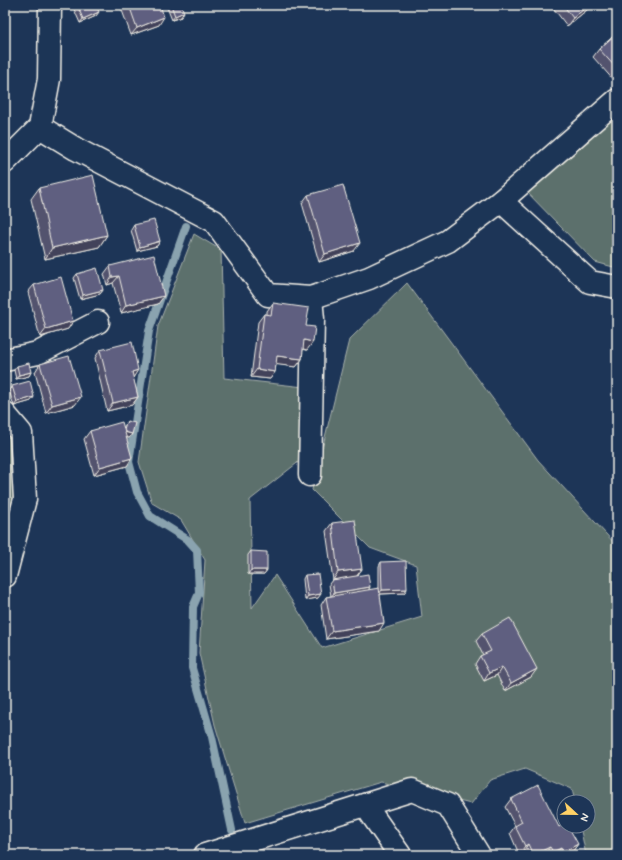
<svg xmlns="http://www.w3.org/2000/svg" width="622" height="860" viewBox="0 0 622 860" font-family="Mynerve,sans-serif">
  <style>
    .green { fill: #5b706c; stroke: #a8b0aa }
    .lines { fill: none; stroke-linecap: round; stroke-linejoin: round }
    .stream { stroke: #8aa3af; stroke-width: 8 }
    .minor-casing { stroke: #f4f1e8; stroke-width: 25 }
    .minor { stroke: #1d3557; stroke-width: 22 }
    .wall { fill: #52526e; stroke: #f4f1e8 }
    .shaded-wall { fill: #42425a; stroke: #f4f1e8 }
    .building { fill: #5f5f80; stroke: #f4f1e8 }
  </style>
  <rect width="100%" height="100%" fill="#1d3557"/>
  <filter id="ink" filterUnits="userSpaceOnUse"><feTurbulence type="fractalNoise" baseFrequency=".025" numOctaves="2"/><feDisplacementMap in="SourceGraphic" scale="8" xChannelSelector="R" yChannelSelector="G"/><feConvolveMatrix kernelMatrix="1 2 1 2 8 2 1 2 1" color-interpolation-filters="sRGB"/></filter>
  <g filter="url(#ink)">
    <g class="green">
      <polygon points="617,111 617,268 595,262 524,189"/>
      <polygon points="194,234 221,250 224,378 304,387 301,460 250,500 252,608 275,575 322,648 422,617 416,565 370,548 312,490 349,340 407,283 538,460 617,546 617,855 586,855 580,826 588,826 588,802 575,802 572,789 525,769 490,780 471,804 381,782 245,823 215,725 199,653 205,560 181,520 152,503 139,462 158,326"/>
      <path d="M 5,431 C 28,461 14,514 5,547 Z"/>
    </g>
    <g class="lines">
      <polyline class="stream" points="186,226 149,331 129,462 137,492 150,516 188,540 197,550 199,593 193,607 192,668 212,737 232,830"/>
      <g class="minor-casing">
        <g id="minor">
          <polyline points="40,127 76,149 214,221 268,295 311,298 369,278 448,241 501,201 617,100"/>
          <polyline points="5,162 40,127 49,79 50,5"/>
          <polyline points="501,201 590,282 617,287"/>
          <polyline points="5,360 38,353 98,322"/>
          <polyline points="5,414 21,433 25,499 5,576"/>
          <polyline points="310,475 313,319 311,298"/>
          <polyline points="365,805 400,855"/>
          <polyline points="205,855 412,790 448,805 479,855"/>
        </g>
      </g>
      <use href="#minor" class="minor"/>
    </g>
    <g class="wall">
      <polygon points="75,5 96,5 96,16 80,23 73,7"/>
      <polygon points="120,5 160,5 159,25 131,35"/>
      <polygon points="166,5 181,5 181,17 172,20"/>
      <polygon points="551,5 593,5 567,26"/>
      <polygon points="617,33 617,82 616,83 593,57 599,49"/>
      <polygon points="39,188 107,235 99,247 45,259 31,199"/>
      <polygon points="308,195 354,251 319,262 302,203"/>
      <polygon points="134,225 160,241 157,246 137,251 131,230"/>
      <polygon points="110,266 158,304 121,313 113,283 107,285 104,274"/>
      <polygon points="77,274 103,290 100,294 80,299 74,278"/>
      <polygon points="34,285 73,321 68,329 40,337 28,292"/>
      <polygon points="273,303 306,326 307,350 303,349 302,359 296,367 276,364 275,372 270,379 251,377 258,322 264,314 267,314 267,311"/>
      <polygon points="100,350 133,378 138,397 132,405 107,411 95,358"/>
      <polygon points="40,364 75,405 46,413 35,372"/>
      <polygon points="17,366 31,372 29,376 16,379 14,370"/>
      <polygon points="12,386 34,397 31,401 14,406 9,390"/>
      <polygon points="127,421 132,434 129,438 127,437 127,466 94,475 84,439 90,431 124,427"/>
      <polygon points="332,523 362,569 357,576 368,590 379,589 379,566 381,562 407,589 404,593 380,594 379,631 326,639 321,605 326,597 331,596 329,584 332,580 333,580 326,531"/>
      <polygon points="251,551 267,570 264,574 248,574 248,555"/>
      <polygon points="305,575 318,598 305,600 303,579"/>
      <polygon points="482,634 531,677 505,691 497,675 484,681 475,664 480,656 483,655 476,641"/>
      <polygon points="511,799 559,827 578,844 572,852 567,855 545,855 545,854 524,855 523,852 519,854 510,833 515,826 505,807"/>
    </g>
    <g class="shaded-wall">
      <polygon points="589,5 593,5 567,26 573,18"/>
      <polygon points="99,12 96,16 80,23 83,19"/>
      <polygon points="184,12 181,17 172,20 175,16"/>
      <polygon points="164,17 159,25 131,35 137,28"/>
      <polygon points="107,235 99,247 45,259 52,248"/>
      <polygon points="160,241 157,246 137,251 140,247"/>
      <polygon points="360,243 354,251 319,262 325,254"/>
      <polygon points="119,276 113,283 107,285 112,277"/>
      <polygon points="103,290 100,294 80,299 83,295"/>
      <polygon points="164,296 158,304 121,313 126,305"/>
      <polygon points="73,321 68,329 40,337 46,329"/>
      <polygon points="304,340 313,342 307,350 299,348"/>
      <polygon points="277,356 302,359 296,367 272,364"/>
      <polygon points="257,369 275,372 270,379 251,377"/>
      <polygon points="138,370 133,378 132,372"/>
      <polygon points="31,372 29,376 16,379 19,375"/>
      <polygon points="34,397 31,401 14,406 17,402"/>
      <polygon points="81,397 75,405 46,413 52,405"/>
      <polygon points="138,397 132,405 107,411 113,403"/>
      <polygon points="124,432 132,434 129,438 121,436"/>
      <polygon points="132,458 127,466 94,475 100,467"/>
      <polygon points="362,569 356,577 333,580 338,572"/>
      <polygon points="251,570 267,570 264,574 248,574"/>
      <polygon points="370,587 368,591 331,597 334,593"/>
      <polygon points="407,589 404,593 379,594 382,590"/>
      <polygon points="321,594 318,598 305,600 308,596"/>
      <polygon points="384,623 379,631 326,639 332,631"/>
      <polygon points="502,667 497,675 484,681 489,673"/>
      <polygon points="537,669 531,677 505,691 511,683"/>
      <polygon points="528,844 523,852 519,854 525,846"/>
      <polygon points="578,844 572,852 567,855 560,855 563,852"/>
      <polygon points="550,847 545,854 533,855"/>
      <polygon points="561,848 556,855 550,855 553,852"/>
    </g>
    <g class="building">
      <polygon points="77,5 96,5 99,12 83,19"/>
      <polygon points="129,5 160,5 164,17 137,28"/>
      <polygon points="171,5 181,5 184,12 175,16"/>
      <polygon points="563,5 589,5 573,18"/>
      <polygon points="617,33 617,69 599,49"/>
      <polygon points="93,175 107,235 52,248 39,188"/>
      <polygon points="343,185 360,243 325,254 308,195"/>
      <polygon points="154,220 160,241 140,247 134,225"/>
      <polygon points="5,246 8,258 5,258"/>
      <polygon points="154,255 164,296 126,305 119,276 112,277 110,266"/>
      <polygon points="97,268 103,290 83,295 77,274"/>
      <polygon points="61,277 73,321 46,329 34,285"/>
      <polygon points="273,303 309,308 306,326 315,327 313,342 304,340 302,359 277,356 275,372 257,369 264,314 271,315"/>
      <polygon points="132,342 138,370 132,372 138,397 113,403 100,350"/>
      <polygon points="69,356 81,397 52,405 40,364"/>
      <polygon points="29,363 31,372 19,375 17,366"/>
      <polygon points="30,381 34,397 17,402 12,386"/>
      <polygon points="127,421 135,423 132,434 125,432 124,430"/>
      <polygon points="122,422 132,458 100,467 90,431"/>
      <polygon points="355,520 362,569 338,572 332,523"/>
      <polygon points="251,551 267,552 267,570 251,570"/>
      <polygon points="406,561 407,589 382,590 381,562"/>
      <polygon points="318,574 321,594 308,596 305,575"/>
      <polygon points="368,574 370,587 334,593 332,580"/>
      <polygon points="379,588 384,623 332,631 326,597"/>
      <polygon points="510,618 537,669 511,683 502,667 489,673 480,656 491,651 482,634"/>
      <polygon points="538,785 559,827 564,824 564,826 568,826 578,844 563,852 561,848 553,852 550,847 533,855 528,844 525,846 515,826 522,822 511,799"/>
      <polygon points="573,852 575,855 567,855"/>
    </g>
  </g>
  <rect width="622" height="860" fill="none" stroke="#1d3557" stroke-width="20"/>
  <rect x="10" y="10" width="602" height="840" fill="none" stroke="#f4f1e8" stroke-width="1.5" filter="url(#ink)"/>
  <g transform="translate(576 814) rotate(112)"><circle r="19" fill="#1d3557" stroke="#738091"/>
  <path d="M0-3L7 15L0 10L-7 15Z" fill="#ffd166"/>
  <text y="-6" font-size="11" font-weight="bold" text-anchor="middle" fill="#f4f1e8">N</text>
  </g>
</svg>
